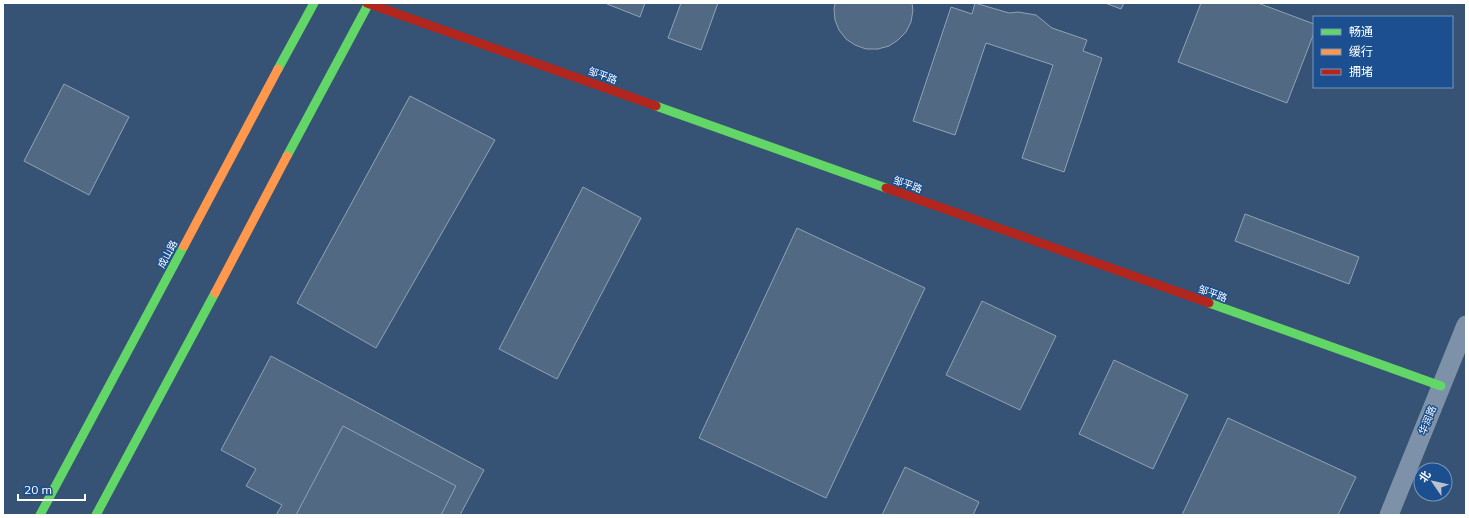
<svg xmlns="http://www.w3.org/2000/svg" width="1469" height="518" viewBox="0 0 1469 518" font-family="Mulish,'Noto Sans SC',sans-serif">
  <style>
    .building { fill: #526984; stroke: #92a2b6 }
    .lines { fill: none; stroke-linecap: round; stroke-linejoin: round }
    .street { stroke: #7d92a8; stroke-width: 19 }
    .fast { stroke: #63d668; stroke-width: 9 }
    .slow { stroke: #ff974d; stroke-width: 9 }
    .jam { stroke: #b3261e; stroke-width: 9 }
    .labels { text-anchor: middle; stroke-width: 3; stroke-linejoin: round; paint-order: stroke }
    .street-label { font-size: 10px; fill: #fff; stroke: #1b4f8f }
  </style>
  <rect width="100%" height="100%" fill="#365274"/>
  <g class="building">
    <polygon points="607,3 645,3 640,17 607,4"/>
    <polygon points="681,3 718,3 701,50 668,38"/>
    <polygon points="835,3 912,3 913,10 911,22 906,32 898,40 889,46 878,49 866,49 855,45 846,39 839,30 835,20 834,9"/>
    <polygon points="975,3 1009,13 1018,12 1036,15 1052,28 1087,40 1083,51 1102,58 1064,172 1022,158 1053,65 986,43 955,135 913,121 951,7 972,14"/>
    <polygon points="1105,3 1124,3 1121,9"/>
    <polygon points="1201,3 1258,3 1314,24 1314,33 1287,103 1178,62"/>
    <polygon points="64,84 129,117 89,195 24,161"/>
    <polygon points="410,96 495,140 376,348 297,303"/>
    <polygon points="583,187 641,218 557,379 499,349"/>
    <polygon points="1245,214 1359,257 1349,284 1235,241"/>
    <polygon points="797,228 925,288 826,498 699,438"/>
    <polygon points="982,301 1056,336 1020,410 946,375"/>
    <polygon points="271,356 484,470 460,515 276,515 282,505 246,486 256,469 221,450"/>
    <polygon points="1114,360 1188,395 1153,469 1079,434"/>
    <polygon points="1228,418 1356,477 1338,515 1182,515"/>
    <polygon points="343,426 456,486 441,515 296,515"/>
    <polygon points="905,467 979,502 973,515 882,515"/>
  </g>
  <g class="lines">
    <polyline class="street" points="1389,515 1466,325"/>
    <g class="fast">
      <polyline points="278,69 314,3"/>
      <polyline points="656,106 886,188"/>
      <polyline points="287,156 369,3"/>
      <polyline points="1209,303 1441,386"/>
      <polyline points="40,515 184,246"/>
      <polyline points="96,515 215,293"/>
    </g>
    <g class="slow">
      <polyline points="184,246 278,69"/>
      <polyline points="215,293 287,156"/>
    </g>
    <g class="jam">
      <polyline points="367,3 656,106"/>
      <polyline points="886,188 1209,303"/>
    </g>
  </g>
  <g class="labels">
    <g class="street-label">
      <text transform="translate(603 75) rotate(20)" y="4">邹平路</text>
      <text transform="translate(908 184) rotate(20)" y="4">邹平路</text>
      <text transform="translate(167 254) rotate(-62)" y="4">成山路</text>
      <text transform="translate(1213 293) rotate(20)" y="4">邹平路</text>
      <text transform="translate(1427 420) rotate(-68)" y="4">华润路</text>
    </g>
  </g>
  <rect width="1469" height="518" fill="none" stroke="#ffffff" stroke-width="8"/>
  <rect x="1313" y="16" width="140" height="72" fill="#1b4f8f" stroke="#7695bc"/>
  <rect x="1321" y="29" width="20" height="6" fill="#63d668" stroke="#7695bc"/>
  <text x="1349" y="36" font-size="12" fill="#ffffff">畅通</text>
  <rect x="1321" y="49" width="20" height="6" fill="#ff974d" stroke="#7695bc"/>
  <text x="1349" y="56" font-size="12" fill="#ffffff">缓行</text>
  <rect x="1321" y="69" width="20" height="6" fill="#b3261e" stroke="#7695bc"/>
  <text x="1349" y="76" font-size="12" fill="#ffffff">拥堵</text>
  <g transform="translate(1433 482) rotate(304)"><circle r="19" fill="#1b4f8f" stroke="#7695bc"/>
  <path d="M0-3L7 15L0 10L-7 15Z" fill="#b9c2ce"/>
  <text y="-6" font-size="11" font-weight="bold" text-anchor="middle" fill="#ffffff">北</text>
  </g>
  <path d="M18 494v6h67v-6" fill="none" stroke="#ffffff" stroke-width="2"/>
  <text x="24" y="494" font-size="12" fill="#ffffff" stroke="#1b4f8f" stroke-width="3" paint-order="stroke">20 m</text>
</svg>
